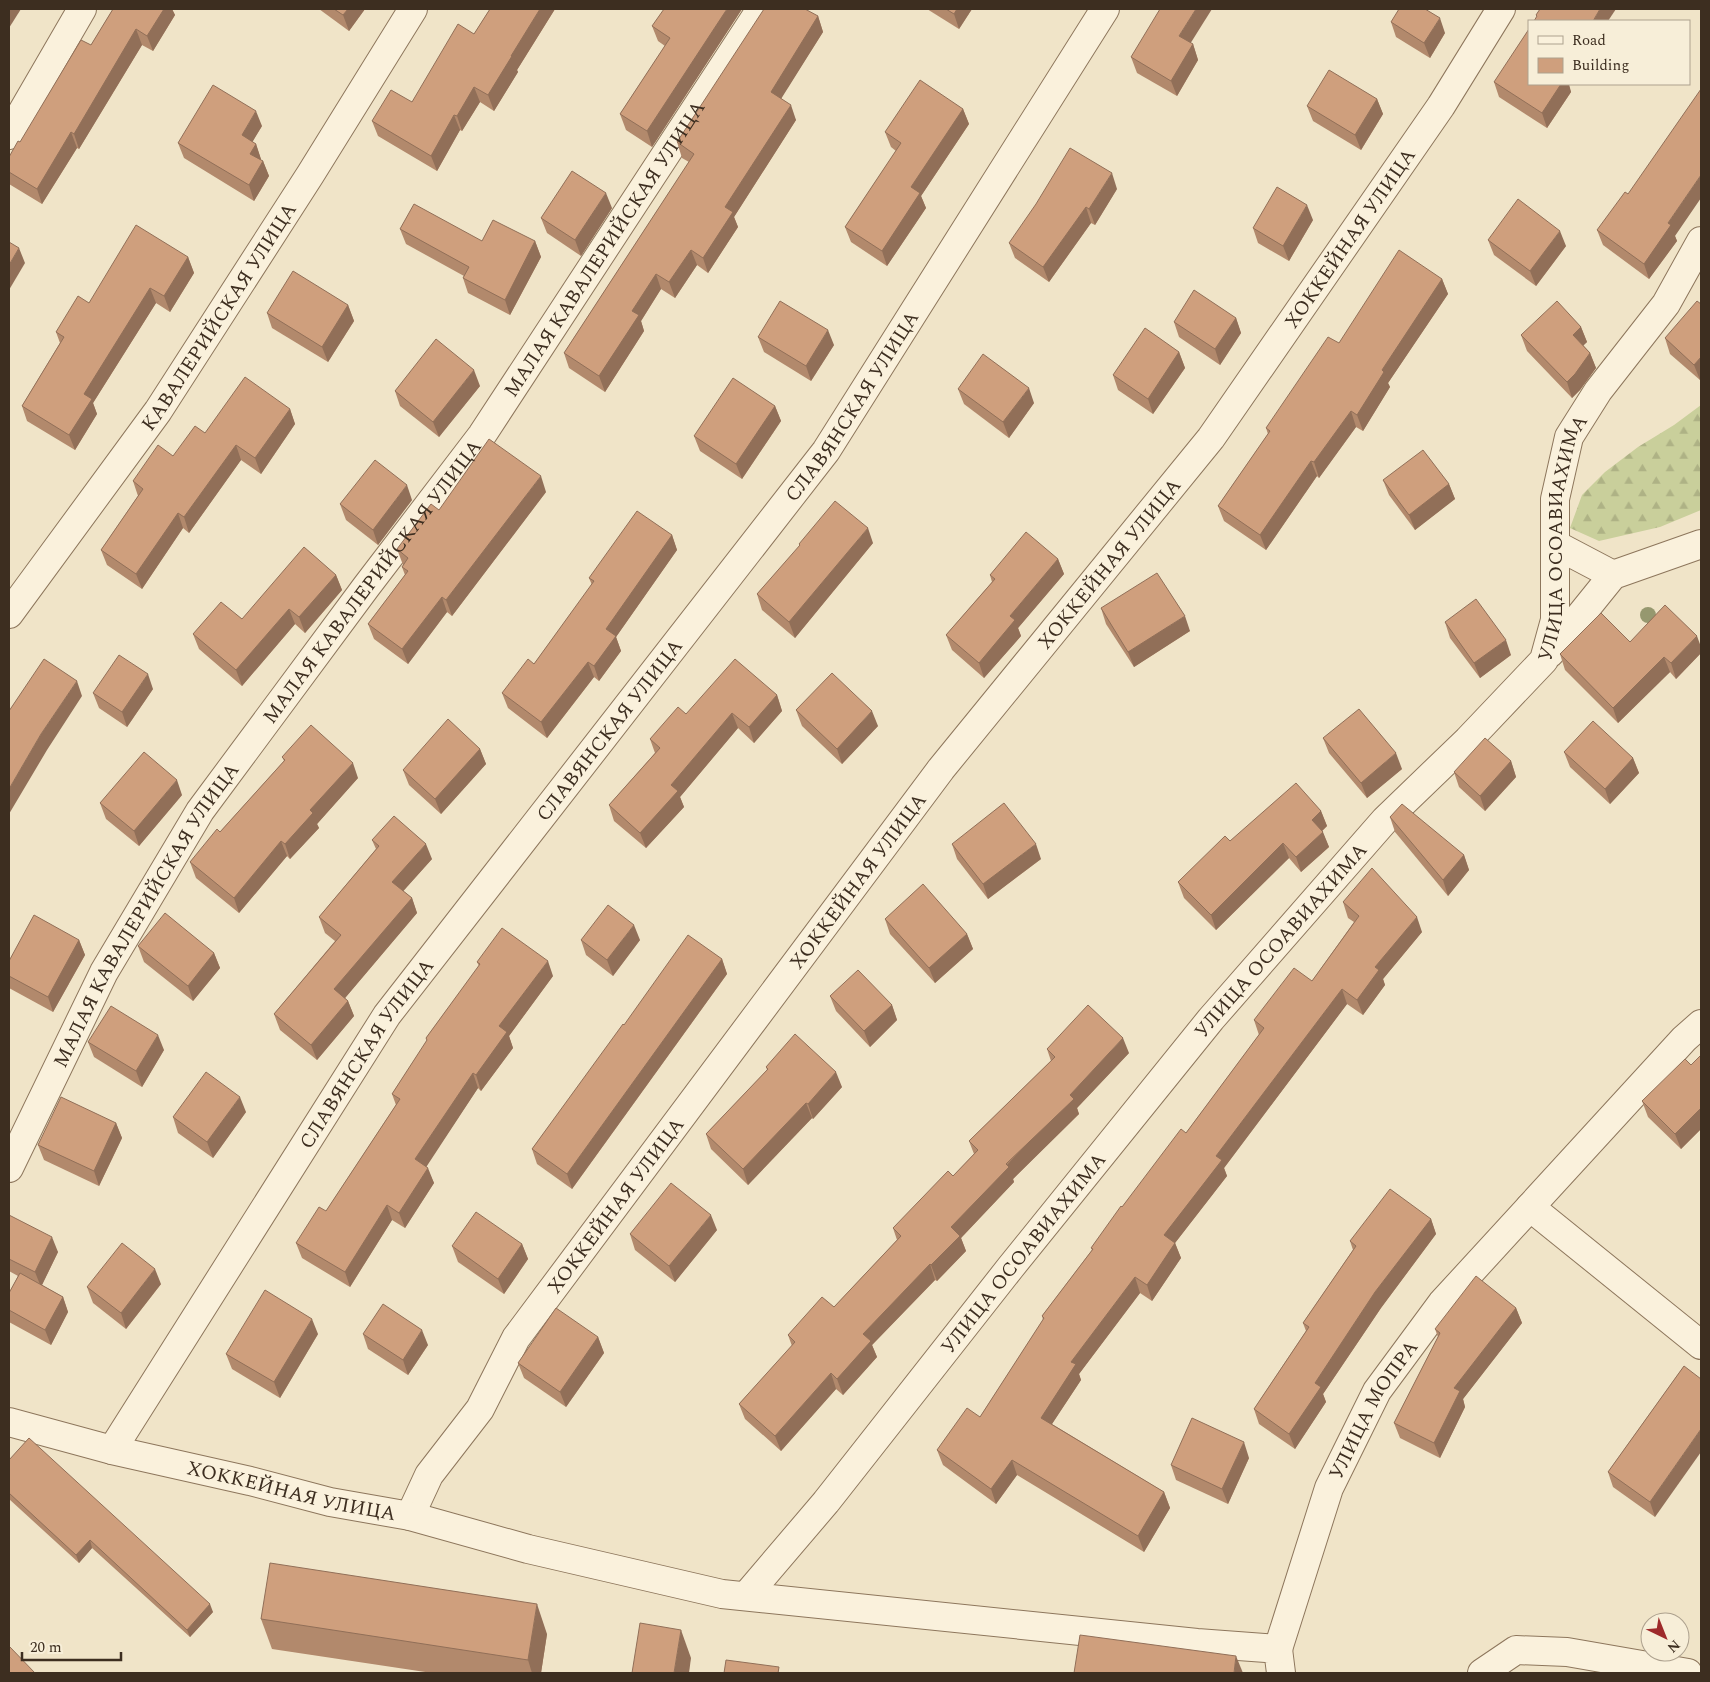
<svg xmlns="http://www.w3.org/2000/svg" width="1710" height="1682" viewBox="0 0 1710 1682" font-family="Spectral,serif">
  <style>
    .forest { fill: url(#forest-firs) }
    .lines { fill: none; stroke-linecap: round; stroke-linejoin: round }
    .minor-casing { stroke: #8d765c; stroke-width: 30 }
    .minor { stroke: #faf1dc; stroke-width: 28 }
    .tree { fill: #96986f }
    .wall { fill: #b2896c }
    .shaded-wall { fill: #916f58 }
    .building { fill: #cf9f7d; stroke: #916f58 }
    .labels { text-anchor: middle; stroke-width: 4; stroke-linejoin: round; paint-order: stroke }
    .street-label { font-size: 20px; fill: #3d2e20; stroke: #f7eed8 }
  </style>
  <defs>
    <pattern id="forest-firs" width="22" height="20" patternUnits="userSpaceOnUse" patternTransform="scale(1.25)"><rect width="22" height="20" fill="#c9cf9b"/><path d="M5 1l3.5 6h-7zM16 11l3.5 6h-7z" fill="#aeb285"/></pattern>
  </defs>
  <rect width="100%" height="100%" fill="#f0e4c8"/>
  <polygon class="forest" points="1701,405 1701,510 1660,527 1599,541 1570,528 1582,495 1605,472 1638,447 1674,425"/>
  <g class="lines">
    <g class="minor-casing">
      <g id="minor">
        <polyline points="9,135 82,9"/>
        <polyline points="1556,545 1613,575"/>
        <path id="s1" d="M 9,614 L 158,411 L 310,175 L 413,9"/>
        <polyline points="1550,653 1613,575 1701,544"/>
        <path id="s2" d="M 9,1168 L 104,972 L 200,811 L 366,587 L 482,435 L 761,9"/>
        <polyline points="1530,1207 1701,1345"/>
        <path id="s3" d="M 9,1422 L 112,1450 L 250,1481 L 330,1502 L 410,1516 L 429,1475 L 480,1409 L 516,1338 L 941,769 L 1211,438 L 1441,106 L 1501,9"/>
        <path id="s4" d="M 112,1450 L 387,1015 L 826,451 L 1105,9"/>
        <polyline points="410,1516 528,1549 722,1594 1197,1643 1278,1649 1281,1673"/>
        <path id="s5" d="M 746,1596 L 826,1502 L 1010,1268 L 1211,1019 L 1385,820 L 1468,740 L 1544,660 L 1555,620 L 1555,499 L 1569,437 L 1598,391 L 1666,304 L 1701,241"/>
        <path id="s6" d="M 1278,1649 L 1329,1488 L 1377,1391 L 1442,1303 L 1684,1039 L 1701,1024"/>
        <polyline points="1482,1673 1516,1650 1567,1652 1688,1673"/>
      </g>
    </g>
    <use href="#minor" class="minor"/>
  </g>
  <circle class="tree" cx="1648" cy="615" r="8"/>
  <g class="wall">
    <polygon points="113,9 172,9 175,15 153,51 142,45 79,149 77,148 42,204 9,184 9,157 91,45"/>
    <polygon points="319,9 365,9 349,31"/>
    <polygon points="490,9 555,9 517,70 518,72 494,111 480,102 462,131 460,130 437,171 378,136 372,121 412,102 474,34"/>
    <polygon points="742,9 652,147 626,130 620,114 665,46 658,41 652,26"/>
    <polygon points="927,9 972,9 959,29"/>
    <polygon points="818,16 823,32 781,98 796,120 734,217 738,227 708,273 697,265 675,298 661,289 641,321 644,331 605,392 569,368 564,353 689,162 682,158 677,142"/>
    <polygon points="1391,22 1445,33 1430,58 1396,37"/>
    <polygon points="1190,43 1193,44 1198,60 1177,96 1137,73 1131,57"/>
    <polygon points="1494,82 1568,84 1571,92 1547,128 1499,97"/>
    <polygon points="1377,99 1383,114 1361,150 1313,121 1307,106"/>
    <polygon points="963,109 969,124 921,196 926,208 887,266 851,242 845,227 896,151 891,147 885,132"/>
    <polygon points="262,126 252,142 256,144 261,160 263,161 269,176 254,201 184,158 178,143"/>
    <polygon points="1117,189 1095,225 1091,223 1049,282 1015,258 1009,243"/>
    <polygon points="612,208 581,256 547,233 541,218"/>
    <polygon points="1313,220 1289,261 1258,243 1253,228"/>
    <polygon points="400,229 482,241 535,241 541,257 510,315 468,293 463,278 464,276 406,244"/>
    <polygon points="1597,230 1675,236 1677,241 1649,279 1603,245"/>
    <polygon points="1488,240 1566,246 1536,286 1494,255"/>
    <polygon points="188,257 194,273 170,312 156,303 93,403 97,414 75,450 27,421 22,406 60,343 56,332 89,303"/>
    <polygon points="1442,279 1448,294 1388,383 1390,387 1363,431 1356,427 1319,478 1317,476 1266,550 1224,521 1218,506 1268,434 1266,428 1339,343"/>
    <polygon points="1701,304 1701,378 1700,380 1670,354 1665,338"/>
    <polygon points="348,305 354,321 328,362 272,328 267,313"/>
    <polygon points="1236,318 1241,333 1220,365 1179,337 1174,322"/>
    <polygon points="1581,327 1587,342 1583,345 1590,353 1596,368 1580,390 1572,398 1527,351 1521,335"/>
    <polygon points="758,337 834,345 811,381 764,352"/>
    <polygon points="1179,352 1185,368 1153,414 1118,390 1113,375"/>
    <polygon points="480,386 439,437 400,406 395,391"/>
    <polygon points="958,389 1034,403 1009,438 964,404"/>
    <polygon points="775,406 781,421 742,479 700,451 694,436"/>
    <polygon points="290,409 295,424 261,474 241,460 189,533 183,528 142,589 107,565 101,550 138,496 133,481 173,456 205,433"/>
    <polygon points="1383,480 1449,484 1455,499 1415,530 1389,495"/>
    <polygon points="546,492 452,616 447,612 408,664 374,639 368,624 405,575 402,567 403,565 397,549 439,510"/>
    <polygon points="412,500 378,545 346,520 340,504"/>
    <polygon points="672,535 677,550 616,637 621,651 599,681 594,677 547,738 508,708 502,693 534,664 592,585 589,578"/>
    <polygon points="873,543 795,638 762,610 757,594 800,546 799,544"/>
    <polygon points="1058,559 1064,574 1018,628 1021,636 984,678 952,650 946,635 992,582 990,575"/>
    <polygon points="336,575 342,590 305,633 295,624 242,686 199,649 193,634 242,619"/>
    <polygon points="1101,608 1190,631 1134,667 1106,624"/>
    <polygon points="1445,622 1511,655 1480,678 1450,638"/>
    <polygon points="1630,642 1701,647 1701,653 1676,679 1670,672 1618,723 1565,670 1560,654"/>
    <polygon points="153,689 127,727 99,708 93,693"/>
    <polygon points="777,695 782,711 754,743 738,728 680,797 684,807 646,848 614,821 609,805 655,753 650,739 686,714"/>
    <polygon points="796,710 878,726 842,764 802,726"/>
    <polygon points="1323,738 1402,769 1367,798 1329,753"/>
    <polygon points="480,749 486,764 441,814 409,785 403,770"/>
    <polygon points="1564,752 1633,758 1639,773 1610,804 1570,767"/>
    <polygon points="282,757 358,778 317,824 319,828 290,859 287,856 239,913 196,878 190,862 220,832 284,761"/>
    <polygon points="1511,761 1516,777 1485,811 1459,787 1454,772"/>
    <polygon points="182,795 139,846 106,819 100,803"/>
    <polygon points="1321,811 1327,826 1322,831 1329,847 1301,872 1289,858 1216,930 1184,898 1178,882 1230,841"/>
    <polygon points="1390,817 1464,855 1469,870 1448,896 1395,832"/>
    <polygon points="372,840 432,859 403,891 412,898 417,913 345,998 348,1001 354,1016 317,1060 280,1030 274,1014 335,941 325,933 319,917 376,849"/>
    <polygon points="952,844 1041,859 988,899 957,859"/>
    <polygon points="1343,902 1422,932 1383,979 1385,985 1363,1015 1347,1004 1224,1168 1227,1176 1175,1243 1181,1258 1152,1301 1140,1293 1079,1374 1081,1380 1052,1424 1164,1492 1170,1508 1144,1552 1017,1475 996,1504 943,1465 937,1450 980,1417 1043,1320 1042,1316 1092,1250 1091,1248 1122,1207 1186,1133 1259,1035 1254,1020 1312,981 1354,922 1348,918"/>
    <polygon points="885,919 967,934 973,949 935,983 890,934"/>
    <polygon points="79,940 85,955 53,1012 9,988 9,961"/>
    <polygon points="581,940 640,940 613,976 586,955"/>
    <polygon points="138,946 214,953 220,968 193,1001 144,962"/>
    <polygon points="722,959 727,974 572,1189 537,1164 532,1149 624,1025"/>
    <polygon points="477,962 553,976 509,1036 513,1048 481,1091 478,1088 426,1166 434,1183 405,1228 392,1220 350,1287 302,1258 296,1243 326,1211 396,1105 392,1094 427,1041 426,1038 479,966"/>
    <polygon points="830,996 892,1005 897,1020 870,1047 836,1011"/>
    <polygon points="88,1042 164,1050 142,1087 94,1057"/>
    <polygon points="1047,1049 1129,1053 1077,1108 1079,1114 1013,1179 1014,1182 961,1238 966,1251 937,1281 935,1280 872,1345 877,1357 843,1395 836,1389 781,1451 745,1419 739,1404 792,1346 788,1335 834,1307 897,1240 893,1228 953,1176 974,1154 969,1141 1051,1061"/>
    <polygon points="1701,1055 1701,1129 1681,1149 1648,1117 1642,1101 1691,1065"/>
    <polygon points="766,1067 842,1087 813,1119 812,1118 748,1185 711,1149 706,1134 767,1070"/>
    <polygon points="246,1112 213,1158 178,1133 173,1117"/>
    <polygon points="116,1123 122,1138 99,1186 44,1160 38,1145"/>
    <polygon points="9,1215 58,1252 42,1285 63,1297 68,1312 51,1345 9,1322 9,1293 18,1276 9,1271"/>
    <polygon points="1431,1219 1436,1234 1381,1308 1323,1394 1326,1402 1295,1449 1259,1424 1254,1409 1306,1331 1303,1323 1353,1250 1350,1241"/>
    <polygon points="717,1230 675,1282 635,1250 630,1234"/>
    <polygon points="522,1244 528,1259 504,1294 458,1262 452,1246"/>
    <polygon points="161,1284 126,1329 93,1303 87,1287"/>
    <polygon points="1516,1308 1522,1323 1463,1399 1465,1407 1440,1458 1400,1438 1394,1423 1438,1337 1435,1329"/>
    <polygon points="318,1334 280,1398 232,1369 226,1354"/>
    <polygon points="363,1334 428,1345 408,1375 368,1349"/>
    <polygon points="598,1337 604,1353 566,1407 524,1378 518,1363"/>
    <polygon points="1684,1366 1655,1517 1613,1487 1608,1472"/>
    <polygon points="1249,1458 1228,1504 1176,1480 1171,1465"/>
    <polygon points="9,1460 213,1612 190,1637 92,1548 79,1563 9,1499"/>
    <polygon points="261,1619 547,1634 541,1673 432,1673 272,1649"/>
  </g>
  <g class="shaded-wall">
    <polygon points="9,9 21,9 9,28"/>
    <polygon points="164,9 172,9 175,15 153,51 147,36"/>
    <polygon points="348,9 365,9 349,31 343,15"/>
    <polygon points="540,9 555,9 517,70 518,72 494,111 488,95 511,56"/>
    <polygon points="727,9 742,9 652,147 647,131"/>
    <polygon points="957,9 972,9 959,29 954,14"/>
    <polygon points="1196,9 1212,9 1185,52 1179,36"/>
    <polygon points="1600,9 1616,9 1608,21 1593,21"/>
    <polygon points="818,16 823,32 776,107 771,92"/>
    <polygon points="1440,18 1445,33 1430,58 1424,43"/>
    <polygon points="136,29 142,45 79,149 74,134"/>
    <polygon points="1193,44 1198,60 1177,96 1171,81"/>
    <polygon points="1561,84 1569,84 1571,92 1547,128 1542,113"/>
    <polygon points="474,87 480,102 462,131 457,116"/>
    <polygon points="1377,99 1383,114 1361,150 1355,135"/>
    <polygon points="791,105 796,120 734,217 738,227 708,273 703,258 725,207"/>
    <polygon points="963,109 969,124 921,196 926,208 887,266 882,251 911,187"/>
    <polygon points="256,111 262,126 247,151 242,135"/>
    <polygon points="454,115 460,130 437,171 431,156"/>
    <polygon points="71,132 77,148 42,204 37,189"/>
    <polygon points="256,144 261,159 256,169 250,154"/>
    <polygon points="263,161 269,176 254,201 249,185"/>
    <polygon points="1112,173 1117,189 1095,225 1089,209"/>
    <polygon points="1701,175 1701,198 1675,236 1677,241 1649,279 1644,264 1668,223"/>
    <polygon points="606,193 612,208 581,256 575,240"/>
    <polygon points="1307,205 1313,220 1289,261 1283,246"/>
    <polygon points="1086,207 1091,223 1049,282 1043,267"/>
    <polygon points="1560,231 1566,246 1536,286 1530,271"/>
    <polygon points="535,241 541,257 510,315 505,300"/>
    <polygon points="19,248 25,263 9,290 9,265"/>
    <polygon points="691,250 697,265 675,298 669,282"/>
    <polygon points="188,257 194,273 170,312 164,296"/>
    <polygon points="656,274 661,289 641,321 644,331 605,392 599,376 632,311"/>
    <polygon points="1442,279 1448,294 1388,383 1390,387 1363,431 1357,415 1382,370"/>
    <polygon points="150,288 156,303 93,403 97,414 75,450 69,435 84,394"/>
    <polygon points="348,305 354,321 328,362 322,347"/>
    <polygon points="1236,318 1241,333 1220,365 1215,349"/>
    <polygon points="1581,327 1587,342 1579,350 1573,335"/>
    <polygon points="828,330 834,345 811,381 806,366"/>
    <polygon points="1179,352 1185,368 1153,414 1148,399"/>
    <polygon points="1590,353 1596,368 1580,390 1572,398 1567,382"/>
    <polygon points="1701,357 1701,378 1700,380 1694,365"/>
    <polygon points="474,370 480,386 439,437 433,422"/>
    <polygon points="1029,388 1034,403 1009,438 1003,422"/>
    <polygon points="775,406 781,421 742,479 736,464"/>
    <polygon points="290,409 295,424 261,474 255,458"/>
    <polygon points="1351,411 1356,427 1319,478 1314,462"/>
    <polygon points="236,445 241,460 189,533 184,517"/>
    <polygon points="1311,461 1317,476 1266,550 1260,535"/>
    <polygon points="541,476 546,492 452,616 446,600"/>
    <polygon points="1449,484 1455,499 1415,530 1409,515"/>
    <polygon points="407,485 412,500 378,545 373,530"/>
    <polygon points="178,513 183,528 142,589 136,574"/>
    <polygon points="868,528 873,543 795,638 789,622"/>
    <polygon points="672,535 677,550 616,637 621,651 599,681 594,666 606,629"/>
    <polygon points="1058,559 1064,574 1018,628 1021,636 984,678 979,663 1010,616"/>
    <polygon points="336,575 342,590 305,633 299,617"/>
    <polygon points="442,597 447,612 408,664 402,649"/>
    <polygon points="289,609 295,624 242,686 236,670"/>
    <polygon points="1185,616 1190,631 1134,667 1128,652"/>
    <polygon points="1697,636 1701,647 1701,653 1676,679 1671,663"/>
    <polygon points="1506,640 1511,655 1480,678 1474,663"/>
    <polygon points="1664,657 1670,672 1618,723 1613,708"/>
    <polygon points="588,662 594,677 547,738 541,722"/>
    <polygon points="148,674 153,689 127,727 122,712"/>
    <polygon points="77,681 82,696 47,750 9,814 9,789 41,734"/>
    <polygon points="777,695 782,711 754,743 749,727"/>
    <polygon points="872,711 878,726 842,764 837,749"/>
    <polygon points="732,713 738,728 680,797 684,807 646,848 640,833 671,785"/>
    <polygon points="480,749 486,764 441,814 435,799"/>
    <polygon points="1396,753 1402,769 1367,798 1361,783"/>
    <polygon points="1633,758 1639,773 1610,804 1605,789"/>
    <polygon points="1511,761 1516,777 1485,811 1480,796"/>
    <polygon points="353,763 358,778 317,824 319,828 290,859 285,844 310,810"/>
    <polygon points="177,780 182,795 139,846 134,831"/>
    <polygon points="1321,811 1327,826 1318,835 1312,820"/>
    <polygon points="1323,832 1329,847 1301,872 1296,857"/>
    <polygon points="281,841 287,856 239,913 234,898"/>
    <polygon points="1283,843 1289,858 1216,930 1211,915"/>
    <polygon points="426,844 432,859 398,897 392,882"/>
    <polygon points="1036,844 1041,859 988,899 983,884"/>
    <polygon points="1464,855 1469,870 1448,896 1443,880"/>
    <polygon points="412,898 417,913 340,1004 334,989"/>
    <polygon points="1417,917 1422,932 1383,979 1385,985 1363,1015 1357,1000 1375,967"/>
    <polygon points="634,925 640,940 613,976 607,960"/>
    <polygon points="967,934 973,949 935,983 929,968"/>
    <polygon points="79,940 85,955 53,1012 48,997"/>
    <polygon points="214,953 220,968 193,1001 188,986"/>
    <polygon points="722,959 727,974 572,1189 567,1174"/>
    <polygon points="548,961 553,976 509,1036 513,1048 481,1091 476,1075 499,1026"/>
    <polygon points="1342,989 1347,1004 1224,1168 1227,1176 1175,1243 1181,1258 1152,1301 1147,1285 1164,1235 1216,1156"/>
    <polygon points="348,1001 354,1016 317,1060 311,1045"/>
    <polygon points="892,1005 897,1020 870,1047 864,1031"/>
    <polygon points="158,1035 164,1050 142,1087 136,1071"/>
    <polygon points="1123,1038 1129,1053 1077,1108 1079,1114 1013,1179 1014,1182 961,1238 966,1251 937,1281 931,1265 951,1227 1070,1095"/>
    <polygon points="836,1072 842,1087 813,1119 808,1104"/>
    <polygon points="473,1073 478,1088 421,1175 415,1159"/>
    <polygon points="240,1097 246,1112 213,1158 207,1142"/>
    <polygon points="806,1103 812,1118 748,1185 743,1169"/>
    <polygon points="1701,1108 1701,1129 1681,1149 1675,1134"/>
    <polygon points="116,1123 122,1138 99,1186 94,1171"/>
    <polygon points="428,1168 434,1183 405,1228 399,1213"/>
    <polygon points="387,1205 392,1220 350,1287 345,1272"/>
    <polygon points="711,1215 717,1230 675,1282 669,1266"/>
    <polygon points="1431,1219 1436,1234 1381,1308 1323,1394 1326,1402 1295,1449 1289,1434 1315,1383 1375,1292"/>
    <polygon points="52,1237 58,1252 41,1287 35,1272"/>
    <polygon points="522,1244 528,1259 504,1294 498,1279"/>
    <polygon points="930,1264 935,1280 872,1345 877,1357 843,1395 837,1379 863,1334"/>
    <polygon points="155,1269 161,1284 126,1329 121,1313"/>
    <polygon points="1135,1277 1140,1293 1079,1374 1081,1380 1046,1433 1041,1418 1071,1362"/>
    <polygon points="63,1297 68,1312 51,1345 45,1330"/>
    <polygon points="1516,1308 1522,1323 1463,1399 1465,1407 1440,1458 1434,1443 1454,1388"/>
    <polygon points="312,1319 318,1334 280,1398 274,1382"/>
    <polygon points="422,1330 428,1345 408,1375 403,1360"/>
    <polygon points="598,1337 604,1353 566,1407 560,1392"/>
    <polygon points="831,1373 836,1389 781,1451 775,1436"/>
    <polygon points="1701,1429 1701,1452 1655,1517 1650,1502"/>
    <polygon points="1244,1442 1249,1458 1228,1504 1222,1489"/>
    <polygon points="1012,1460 1017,1475 996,1504 991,1489"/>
    <polygon points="1164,1492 1170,1508 1144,1552 1138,1536"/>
    <polygon points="90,1540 92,1548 79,1563 76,1555"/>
    <polygon points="210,1604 213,1612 190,1637 187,1630"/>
    <polygon points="537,1604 547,1634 541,1673 532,1673 528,1660"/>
    <polygon points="681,1630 691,1658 689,1673 674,1673"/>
    <polygon points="1236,1656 1243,1673 1234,1673"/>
  </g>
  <g class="building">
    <polygon points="113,9 164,9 147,36 136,29 74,134 71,132 37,189 9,172 9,157 18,141 20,142 81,40 91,45"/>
    <polygon points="334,9 348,9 343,15"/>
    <polygon points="490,9 540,9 511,56 512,56 488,95 474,87 457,116 454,115 431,156 372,121 391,90 412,102 458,24 474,34"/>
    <polygon points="664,9 727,9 647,131 620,114 670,38 652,26"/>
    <polygon points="764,9 805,9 818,16 771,92 791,105 725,207 733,212 703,258 691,250 669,282 656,274 632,311 639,315 599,376 564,353 694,154 677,142"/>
    <polygon points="946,9 957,9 954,14"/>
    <polygon points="1160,9 1196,9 1179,36 1193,44 1171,81 1131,57"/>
    <polygon points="1399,9 1425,9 1440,18 1424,43 1391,22"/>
    <polygon points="1540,9 1600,9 1593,21 1534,21 1537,16 1536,15"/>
    <polygon points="1529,29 1529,84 1561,84 1542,113 1494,82"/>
    <polygon points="1329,70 1377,99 1355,135 1307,106"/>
    <polygon points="920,80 963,109 911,187 920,193 882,251 845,227 901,143 885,132"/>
    <polygon points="213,85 256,111 242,135 256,144 250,154 263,161 249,185 178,143"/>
    <polygon points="1701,89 1701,175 1668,223 1671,225 1644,264 1597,230 1625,192 1628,194"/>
    <polygon points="1070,148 1112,173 1089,209 1086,207 1043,267 1009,243 1036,204"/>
    <polygon points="572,171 606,193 575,240 541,218"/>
    <polygon points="1277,187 1307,205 1283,246 1253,228"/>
    <polygon points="1518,199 1560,231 1530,271 1488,240"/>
    <polygon points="414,204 482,241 493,220 535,241 505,300 463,278 469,267 400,229"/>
    <polygon points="136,225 188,257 164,296 150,288 84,394 92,399 69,435 22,406 64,337 56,332 78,296 89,303"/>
    <polygon points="9,242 19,248 9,265"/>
    <polygon points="1399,250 1442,279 1382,370 1384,372 1357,415 1351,411 1314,462 1311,461 1260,535 1218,506 1270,431 1266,428 1328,337 1339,343"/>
    <polygon points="293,271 348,305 322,347 267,313"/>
    <polygon points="1194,290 1236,318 1215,349 1174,322"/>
    <polygon points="780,301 828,330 806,366 758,337"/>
    <polygon points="1557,301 1581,327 1573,335 1590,353 1575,374 1567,382 1521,335"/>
    <polygon points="1697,301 1701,304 1701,357 1694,365 1665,338"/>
    <polygon points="1145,328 1179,352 1148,399 1113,375"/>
    <polygon points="436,339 474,370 433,422 395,391"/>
    <polygon points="983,354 1029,388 1003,422 958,389"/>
    <polygon points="245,377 290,409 255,458 236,445 184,517 178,513 136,574 101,550 143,489 133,481 158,445 173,456 195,426 205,433"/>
    <polygon points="733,378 775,406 736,464 694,436"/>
    <polygon points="489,439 541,476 446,600 442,597 402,649 368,624 408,571 402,567 408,558 397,549 431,504 439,510"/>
    <polygon points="1423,450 1449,484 1409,515 1383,480"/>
    <polygon points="375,460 407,485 373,530 340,504"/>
    <polygon points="835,501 868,528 789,622 757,594 800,545 799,544"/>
    <polygon points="637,511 672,535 606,629 616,636 594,666 588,662 541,722 502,693 528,659 534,664 594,581 589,578"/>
    <polygon points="1026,532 1058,559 1010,616 1015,620 979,663 946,635 995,579 990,575"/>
    <polygon points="304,547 336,575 299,617 289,609 236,670 193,634 221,602 242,619"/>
    <polygon points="1157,573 1185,616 1128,652 1101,608"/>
    <polygon points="1476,599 1506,640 1474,663 1445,622"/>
    <polygon points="1665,605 1697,636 1671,663 1664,657 1613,708 1560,654 1601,613 1630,642"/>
    <polygon points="119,655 148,674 122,712 93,693"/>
    <polygon points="44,659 77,681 41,734 9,789 9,711"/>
    <polygon points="735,659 777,695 749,727 732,713 671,785 678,791 640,833 609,805 660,748 650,739 678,707 686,714"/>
    <polygon points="832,673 872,711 837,749 796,710"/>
    <polygon points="1359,709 1396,753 1361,783 1323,738"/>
    <polygon points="448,719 480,749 435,799 403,770"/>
    <polygon points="1593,721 1633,758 1605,789 1564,752"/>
    <polygon points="311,725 353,763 310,810 313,813 285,844 281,841 234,898 190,862 217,829 220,832 285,760 282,757"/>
    <polygon points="1485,738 1511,761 1480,796 1454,772"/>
    <polygon points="144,752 177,780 134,831 100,803"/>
    <polygon points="1296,783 1321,811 1312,820 1323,832 1296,857 1283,843 1211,915 1178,882 1225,836 1230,841"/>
    <polygon points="1004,803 1036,844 983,884 952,844"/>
    <polygon points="1402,804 1464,855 1443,880 1390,817"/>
    <polygon points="394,816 426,844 392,882 412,898 334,989 348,1001 311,1045 274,1014 341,935 319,917 379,846 372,840"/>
    <polygon points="1372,868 1417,917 1375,967 1379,970 1357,1000 1342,989 1216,1156 1222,1160 1164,1235 1175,1243 1147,1285 1135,1277 1071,1362 1076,1364 1041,1418 1164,1492 1138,1536 1012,1460 991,1489 937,1450 967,1408 980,1417 1044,1318 1042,1316 1093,1249 1091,1248 1121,1206 1122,1207 1181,1129 1186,1133 1264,1028 1254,1020 1294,968 1312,981 1359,916 1343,902"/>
    <polygon points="923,884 967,934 929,968 885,919"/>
    <polygon points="608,905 634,925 607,960 581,940"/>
    <polygon points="165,913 214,953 188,986 138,946"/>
    <polygon points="34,915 79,940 48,997 9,976 9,961"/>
    <polygon points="502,928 548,961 499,1026 507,1032 476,1075 473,1073 415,1159 428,1168 399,1213 387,1205 345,1272 296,1243 319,1207 326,1211 400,1099 392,1094 427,1040 426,1038 480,964 477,962"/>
    <polygon points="688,935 722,959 567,1174 532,1149 623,1024 624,1025"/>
    <polygon points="858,970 892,1005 864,1031 830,996"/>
    <polygon points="1088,1005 1123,1038 1070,1095 1074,1099 1006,1164 1009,1167 951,1227 960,1236 931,1265 930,1264 863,1334 871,1341 837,1379 831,1373 775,1436 739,1404 795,1342 788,1335 822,1297 834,1307 901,1236 893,1228 948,1171 953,1176 978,1150 969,1141 1055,1057 1047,1049"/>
    <polygon points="111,1006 158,1035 136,1071 88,1042"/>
    <polygon points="795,1034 836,1072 808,1104 806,1103 743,1169 706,1134 768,1069 766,1067"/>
    <polygon points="1701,1055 1701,1108 1675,1134 1642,1101 1685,1059 1691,1065"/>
    <polygon points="206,1072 240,1097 207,1142 173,1117"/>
    <polygon points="61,1097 116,1123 94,1171 38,1145"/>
    <polygon points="671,1183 711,1215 669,1266 630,1234"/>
    <polygon points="1390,1189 1431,1219 1375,1292 1315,1383 1321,1387 1289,1434 1254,1409 1309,1327 1303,1323 1356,1246 1350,1241"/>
    <polygon points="476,1212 522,1244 498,1279 452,1246"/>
    <polygon points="9,1215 52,1237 35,1272 9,1259"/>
    <polygon points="122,1243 155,1269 121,1313 87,1287"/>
    <polygon points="20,1273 63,1297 45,1330 9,1310 9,1293"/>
    <polygon points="1476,1276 1516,1308 1454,1388 1460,1391 1434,1443 1394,1423 1440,1333 1435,1329"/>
    <polygon points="265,1290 312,1319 274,1382 226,1354"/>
    <polygon points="383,1304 422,1330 403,1360 363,1334"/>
    <polygon points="556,1308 598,1337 560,1392 518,1363"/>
    <polygon points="1684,1366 1701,1379 1701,1429 1650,1502 1608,1472"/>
    <polygon points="1192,1418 1244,1442 1222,1489 1171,1465"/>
    <polygon points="29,1438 210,1604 187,1630 90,1540 76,1555 9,1493 9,1460"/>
    <polygon points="270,1563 537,1604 528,1660 261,1619"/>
    <polygon points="640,1623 681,1630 674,1673 632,1673"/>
    <polygon points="1080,1635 1236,1656 1234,1673 1074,1673"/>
    <polygon points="9,1646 35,1673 9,1673"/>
    <polygon points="726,1660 779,1667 778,1673 724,1673"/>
  </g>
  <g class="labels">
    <g class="street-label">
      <text dy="7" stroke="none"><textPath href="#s3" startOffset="2001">ХОККЕЙНАЯ УЛИЦА</textPath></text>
      <text dy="7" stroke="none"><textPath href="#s2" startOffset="1098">МАЛАЯ КАВАЛЕРИЙСКАЯ УЛИЦА</textPath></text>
      <text dy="7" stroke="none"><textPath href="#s1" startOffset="364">КАВАЛЕРИЙСКАЯ УЛИЦА</textPath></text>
      <text dy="7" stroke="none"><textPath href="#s4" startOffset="1281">СЛАВЯНСКАЯ УЛИЦА</textPath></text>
      <text dy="7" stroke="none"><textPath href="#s5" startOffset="1356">УЛИЦА ОСОАВИАХИМА</textPath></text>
      <text dy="7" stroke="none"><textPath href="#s3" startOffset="1596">ХОККЕЙНАЯ УЛИЦА</textPath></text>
      <text dy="7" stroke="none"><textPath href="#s2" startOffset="692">МАЛАЯ КАВАЛЕРИЙСКАЯ УЛИЦА</textPath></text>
      <text dy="7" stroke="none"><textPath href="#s4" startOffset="876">СЛАВЯНСКАЯ УЛИЦА</textPath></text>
      <text dy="7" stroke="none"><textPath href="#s3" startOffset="1191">ХОККЕЙНАЯ УЛИЦА</textPath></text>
      <text dy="7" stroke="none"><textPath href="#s2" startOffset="288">МАЛАЯ КАВАЛЕРИЙСКАЯ УЛИЦА</textPath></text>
      <text dy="7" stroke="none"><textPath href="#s5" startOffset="846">УЛИЦА ОСОАВИАХИМА</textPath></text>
      <text dy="7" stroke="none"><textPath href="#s4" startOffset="471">СЛАВЯНСКАЯ УЛИЦА</textPath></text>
      <text dy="7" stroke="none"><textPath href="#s3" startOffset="786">ХОККЕЙНАЯ УЛИЦА</textPath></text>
      <text dy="7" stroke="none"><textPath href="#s5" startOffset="441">УЛИЦА ОСОАВИАХИМА</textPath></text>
      <text dy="7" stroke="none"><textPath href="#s6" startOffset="259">УЛИЦА МОПРА</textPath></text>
      <text dy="7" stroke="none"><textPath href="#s3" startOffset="291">ХОККЕЙНАЯ УЛИЦА</textPath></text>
    </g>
  </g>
  <rect width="1710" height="1682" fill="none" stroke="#3d2e20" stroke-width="20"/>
  <rect x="1528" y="20" width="162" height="65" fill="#f7eed8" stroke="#ada18e"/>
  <rect x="1538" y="36" width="25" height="8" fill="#faf1dc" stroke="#ada18e"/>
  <text x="1572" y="45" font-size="15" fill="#3d2e20">Road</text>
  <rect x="1538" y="58" width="25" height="15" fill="#cf9f7d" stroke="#ada18e"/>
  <text x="1572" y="70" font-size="15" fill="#3d2e20">Building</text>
  <g transform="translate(1665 1637) rotate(137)"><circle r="24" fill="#f7eed8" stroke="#ada18e"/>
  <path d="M0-4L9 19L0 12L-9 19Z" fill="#9e2a2b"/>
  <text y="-8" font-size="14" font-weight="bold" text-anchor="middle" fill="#3d2e20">N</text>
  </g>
  <path d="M22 1652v8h99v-8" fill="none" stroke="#3d2e20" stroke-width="2.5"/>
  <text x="30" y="1652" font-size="15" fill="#3d2e20" stroke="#f7eed8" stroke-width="4" paint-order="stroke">20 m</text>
</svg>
